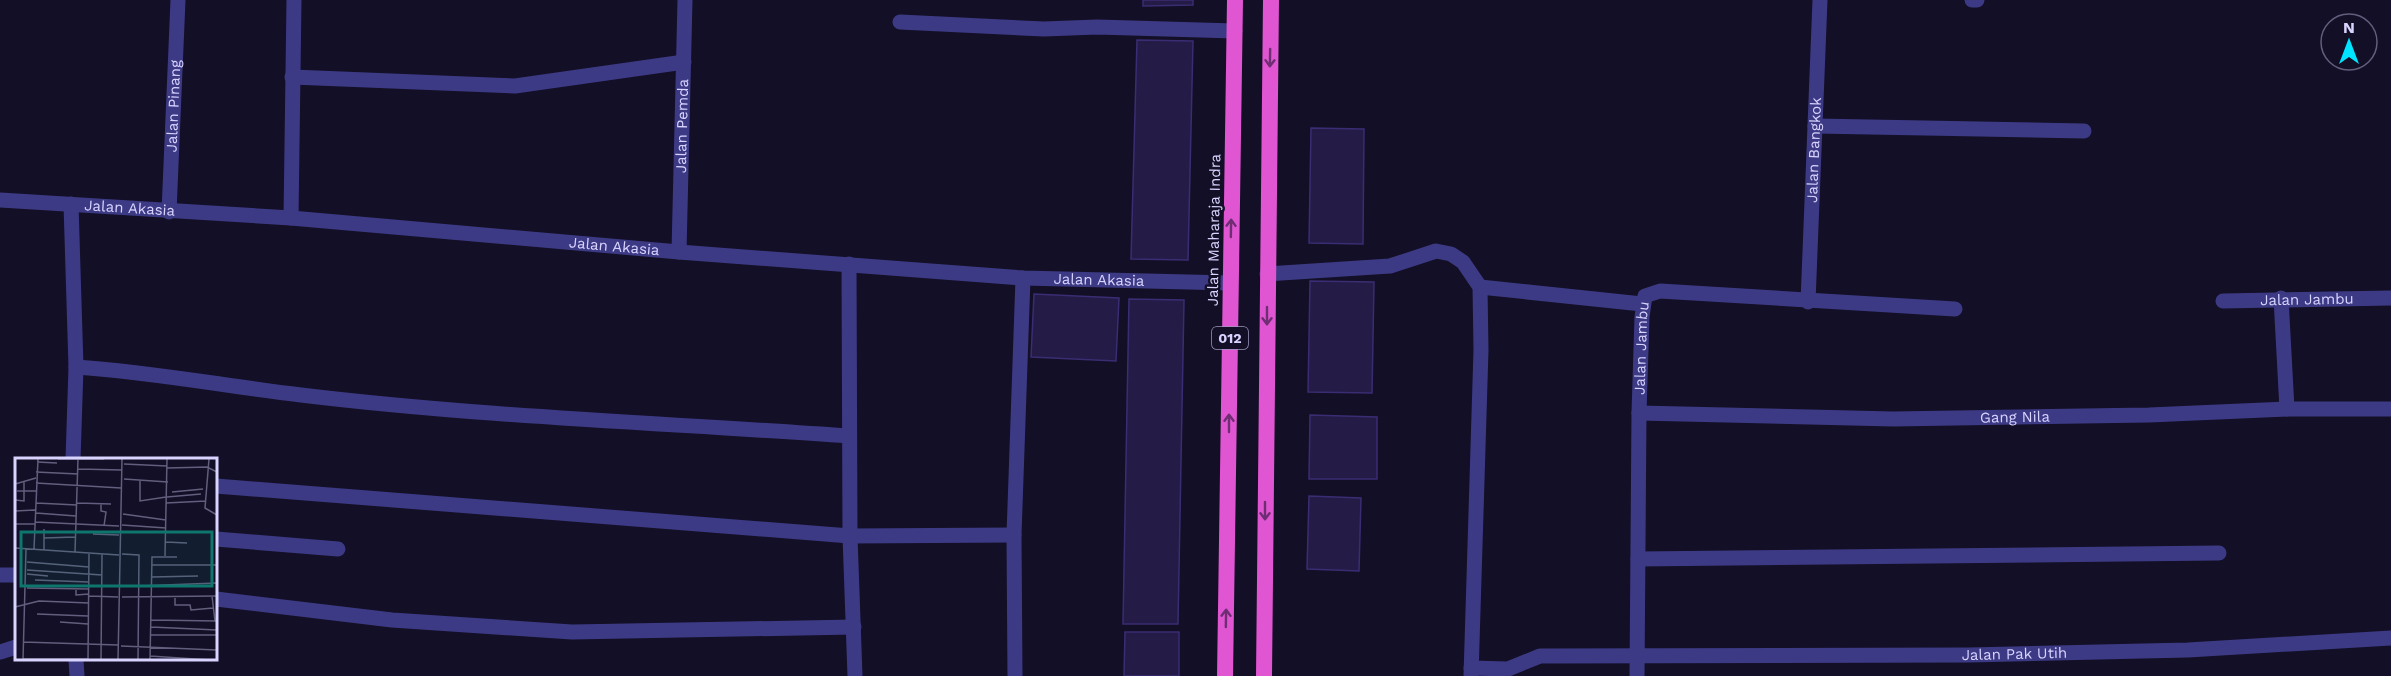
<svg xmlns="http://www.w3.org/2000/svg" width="2391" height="676" viewBox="0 0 2391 676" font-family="'Work Sans',sans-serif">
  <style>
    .building { fill: #241b47; stroke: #3b2d73; stroke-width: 1.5 }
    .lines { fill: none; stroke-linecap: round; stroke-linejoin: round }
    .minor { stroke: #3d3a85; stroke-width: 15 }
    .tertiary { stroke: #3d3a85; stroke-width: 15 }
    .trunk { stroke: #e055d1; stroke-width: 16 }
    .oneway { stroke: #6f2e73 }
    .labels { text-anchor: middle; stroke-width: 5; stroke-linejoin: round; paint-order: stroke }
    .shield { fill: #130f26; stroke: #9e99be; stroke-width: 1.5 }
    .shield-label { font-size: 14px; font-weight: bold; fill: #d9d4ff }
    .street-label { font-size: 15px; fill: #d9d4ff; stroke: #130f26 }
    .inset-road { fill: none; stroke: #625e7d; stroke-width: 1.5 }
    .view { fill: #0f766e; fill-opacity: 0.15; stroke: #0f766e; stroke-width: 3 }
    .inset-edge { fill: none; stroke: #d9d4ff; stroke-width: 3 }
  </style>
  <rect width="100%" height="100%" fill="#130f26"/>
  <g class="building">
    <polygon points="1143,0 1193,0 1193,5 1143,6"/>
    <polygon points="1137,40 1193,41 1188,260 1131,259"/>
    <polygon points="1311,128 1364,129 1363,244 1309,243"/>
    <polygon points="1310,281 1374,282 1372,393 1308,392"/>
    <polygon points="1034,294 1119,298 1116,361 1031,357"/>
    <polygon points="1129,299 1184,300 1178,624 1123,624"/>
    <polygon points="1310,415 1377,417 1377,479 1309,479"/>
    <polygon points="1309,496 1361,498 1359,571 1307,569"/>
    <polygon points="1125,632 1179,632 1179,676 1124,676"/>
  </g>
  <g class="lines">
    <g class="minor">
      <polyline points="1972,0 1977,0"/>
      <polyline points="900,22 1044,29 1097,27 1235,31"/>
      <polyline points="292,77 515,86 684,62"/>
      <polyline points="1815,126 2084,131"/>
      <polyline points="71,204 76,367 73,460"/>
      <path id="s1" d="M 169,212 L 178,0"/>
      <polyline points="291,218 294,0"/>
      <path id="s2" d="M 679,252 L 685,0"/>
      <polyline points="849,264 850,536 855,676"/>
      <polyline points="1267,274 1390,266 1436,251 1451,254 1463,262 1480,287 1481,350 1471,676"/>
      <polyline points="1480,287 1642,304"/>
      <polyline points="2281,298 2287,409"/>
      <path id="s3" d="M 2223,301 L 2391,298"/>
      <path id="s4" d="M 1808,302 L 1820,0"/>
      <path d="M 76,367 C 151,372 225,386 301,395 C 483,417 667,423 849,436"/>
      <path id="s5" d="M 1639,413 L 1893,419 L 2149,415 L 2287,409 L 2391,409"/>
      <polyline points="216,486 850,536 1014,535"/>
      <polyline points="216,539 338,549"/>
      <polyline points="1638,559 2219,553"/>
      <polyline points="0,575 16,575"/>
      <polyline points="216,599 392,620 572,632 854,627"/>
      <polyline points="0,652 16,647"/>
      <polyline points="76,660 77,676"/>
      <path id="s6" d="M 1471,668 L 1508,669 L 1540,656 L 1969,655 L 2188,650 L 2391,638"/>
      <polyline points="1015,676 1014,535 1023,278"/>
      <path id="s7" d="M 1637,676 L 1639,413 L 1642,317 L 1645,296 L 1660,291 L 1955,309"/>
    </g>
    <path class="tertiary" id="s8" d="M 0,200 L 291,218 L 679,252 L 1023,278 L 1230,283"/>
    <g class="trunk">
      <polyline points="1225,676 1235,0"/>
      <polyline points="1264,676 1271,0"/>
    </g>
  </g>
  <defs><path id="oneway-shaft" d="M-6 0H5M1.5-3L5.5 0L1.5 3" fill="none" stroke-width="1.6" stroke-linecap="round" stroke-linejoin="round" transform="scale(1.5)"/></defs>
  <g class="oneway">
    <use href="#oneway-shaft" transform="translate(1270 58) rotate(91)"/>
    <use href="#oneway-shaft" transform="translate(1231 228) rotate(-89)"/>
    <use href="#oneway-shaft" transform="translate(1267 316) rotate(90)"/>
    <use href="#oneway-shaft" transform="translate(1229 423) rotate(-90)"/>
    <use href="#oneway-shaft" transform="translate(1265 511) rotate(90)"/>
    <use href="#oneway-shaft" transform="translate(1226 618) rotate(-89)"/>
  </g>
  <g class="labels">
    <rect class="shield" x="1212" y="327" width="36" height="22" rx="4.5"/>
    <g class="shield-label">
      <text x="1230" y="343">012</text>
    </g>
    <g class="street-label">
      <text dy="5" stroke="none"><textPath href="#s1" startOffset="106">Jalan Pinang</textPath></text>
      <text dy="5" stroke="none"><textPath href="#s2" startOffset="126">Jalan Pemda</textPath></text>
      <text dy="5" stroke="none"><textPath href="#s4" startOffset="152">Jalan Bangkok</textPath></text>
      <text dy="5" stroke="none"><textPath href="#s8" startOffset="130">Jalan Akasia</textPath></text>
      <text transform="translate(1214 230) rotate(-89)" y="5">Jalan Maharaja Indra</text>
      <text dy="5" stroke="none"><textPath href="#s8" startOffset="616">Jalan Akasia</textPath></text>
      <text dy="5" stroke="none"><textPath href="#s8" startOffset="1102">Jalan Akasia</textPath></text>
      <text dy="5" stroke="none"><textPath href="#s3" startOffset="84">Jalan Jambu</textPath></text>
      <text dy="5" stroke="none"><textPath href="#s7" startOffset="328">Jalan Jambu</textPath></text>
      <text dy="5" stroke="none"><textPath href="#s5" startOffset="376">Gang Nila</textPath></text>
      <text dy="5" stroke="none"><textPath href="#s6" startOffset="546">Jalan Pak Utih</textPath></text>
    </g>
  </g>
  <g transform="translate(15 458)">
    <rect width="202" height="202" fill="#130f26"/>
    <path class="inset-road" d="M 43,1 L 89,1M 194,1 L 190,50 L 202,57M 22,4 L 42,5M 109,6 L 152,8M 152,10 L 192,9 L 202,14M 63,11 L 107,12M 21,14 L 63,16M 109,21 L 153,24M 125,23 L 125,43 L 151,39M 21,25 L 106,30M 0,26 L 21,20M 2,33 L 21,33M 157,34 L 188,31M 152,39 L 186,36M 0,42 L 9,43 L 9,24M 21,45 L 62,47M 62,45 L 96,46M 86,45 L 86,53 L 91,54 L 89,68M 151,45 L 191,43M 0,53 L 20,52M 21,55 L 61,58M 108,56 L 151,62M 20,64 L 104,68M 0,66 L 20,66M 107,67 L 151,70M 78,76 L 104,77M 29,80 L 60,79M 151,84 L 172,85M 0,90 L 104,97M 19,91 L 23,1M 29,92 L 29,71M 60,94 L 63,1M 107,96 L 124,97 L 123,202M 150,98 L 152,1M 12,104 L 74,109M 137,107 L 202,107M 12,112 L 87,117M 12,116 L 33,118M 137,119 L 183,118M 20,122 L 74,124M 123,128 L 202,125M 12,130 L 74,131M 61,132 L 61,137 L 74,136M 74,138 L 103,139M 197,138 L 200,163M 107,139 L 202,138M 160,140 L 160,147 L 175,147 L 176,152 L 198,150M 0,149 L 24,143 L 74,145M 22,156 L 73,158M 136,162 L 202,163M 45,164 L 73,166M 136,169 L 202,172M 136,177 L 202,177M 8,184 L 103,187M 106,188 L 202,192M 135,198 L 195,202M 8,201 L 73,201M 8,202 L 11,91M 73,202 L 74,95M 86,202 L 87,96M 103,202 L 107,1M 135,202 L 137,99 L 162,99"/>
    <path class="view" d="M 6,74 L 197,74 L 197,128 L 6,128 Z"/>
    <rect width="202" height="202" class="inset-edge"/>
  </g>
  <g transform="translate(2349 42)"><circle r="28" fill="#130f26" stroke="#625e7d" stroke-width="1.5"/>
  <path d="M0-4.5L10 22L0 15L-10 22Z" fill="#00e5ff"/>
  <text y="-9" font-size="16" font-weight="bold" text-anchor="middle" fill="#d9d4ff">N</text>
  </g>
</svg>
